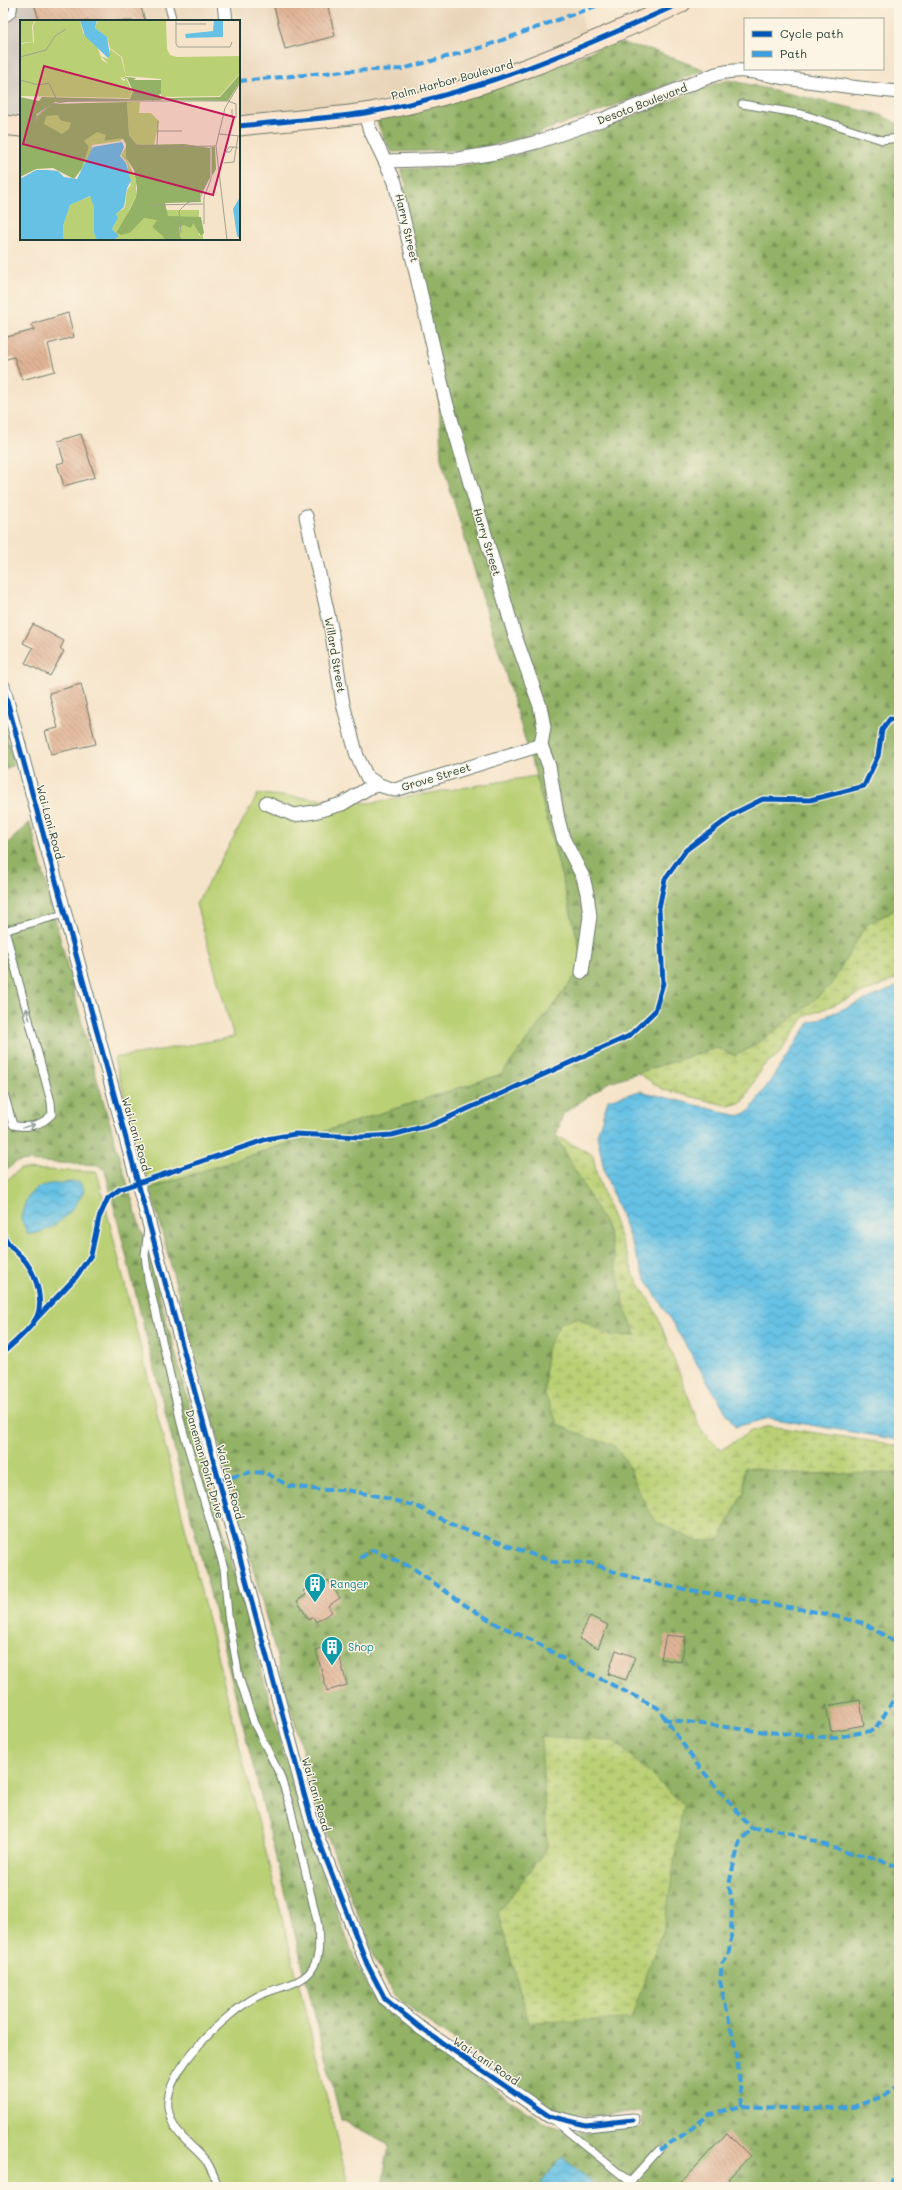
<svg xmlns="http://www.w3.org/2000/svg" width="902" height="2190" viewBox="0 0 902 2190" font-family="Mali,sans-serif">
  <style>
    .built { fill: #e9d4b8 }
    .industrial { fill: #ccc2b9 }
    .green { fill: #bad074; stroke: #6c8654 }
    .forest { fill: url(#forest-firs); stroke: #59784d; fill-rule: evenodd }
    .wetland { fill: url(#wetland-marsh); stroke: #6c8654 }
    .water { fill: url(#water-waves); stroke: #427f8c }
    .building { fill: url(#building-back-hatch) }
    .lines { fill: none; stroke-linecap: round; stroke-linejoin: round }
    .lane-casing { stroke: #6a7768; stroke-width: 9 }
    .street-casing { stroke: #6a7768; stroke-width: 15 }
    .secondary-casing { stroke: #6a7768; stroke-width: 21 }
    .lane { stroke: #fff; stroke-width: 7 }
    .street { stroke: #fff; stroke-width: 13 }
    .secondary { stroke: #fbe5cf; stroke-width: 19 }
    .quiet { stroke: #3c9ee2; stroke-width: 4; stroke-dasharray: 8 4; stroke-linecap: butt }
    .cycleway-casing { stroke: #fcf5e5; stroke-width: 8 }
    .cycleway { stroke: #0057b8; stroke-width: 5 }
    .oneway { stroke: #8f9e9a }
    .labels { text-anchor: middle; stroke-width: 3; stroke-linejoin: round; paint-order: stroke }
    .street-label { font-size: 11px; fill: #1f3d34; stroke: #fcf5e5 }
    .culture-label { font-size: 11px; fill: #0d838f; stroke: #fcf5e5; text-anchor: start }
    .inset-road { fill: none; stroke: #a0a18e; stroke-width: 1 }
    .view { fill: #c2185b; fill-opacity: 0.15; stroke: #c2185b; stroke-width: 2 }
    .inset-edge { fill: none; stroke: #1f3d34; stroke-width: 2 }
  </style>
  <defs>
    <pattern id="forest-firs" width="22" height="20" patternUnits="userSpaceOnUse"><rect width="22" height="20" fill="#93b266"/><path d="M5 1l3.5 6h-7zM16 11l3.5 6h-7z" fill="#779255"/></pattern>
    <pattern id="wetland-marsh" width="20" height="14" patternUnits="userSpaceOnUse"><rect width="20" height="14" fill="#bad074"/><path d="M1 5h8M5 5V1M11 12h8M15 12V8" fill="none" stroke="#97aa60"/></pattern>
    <pattern id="water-waves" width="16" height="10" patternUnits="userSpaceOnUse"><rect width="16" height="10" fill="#66c1e4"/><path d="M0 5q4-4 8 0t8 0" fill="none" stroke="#539eba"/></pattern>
    <pattern id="building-back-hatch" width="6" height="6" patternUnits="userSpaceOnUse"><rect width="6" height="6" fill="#e1b496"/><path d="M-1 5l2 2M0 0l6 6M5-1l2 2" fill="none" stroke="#b6947b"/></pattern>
  </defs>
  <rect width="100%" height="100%" fill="#fcf5e5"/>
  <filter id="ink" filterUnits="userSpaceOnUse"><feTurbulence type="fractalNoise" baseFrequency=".025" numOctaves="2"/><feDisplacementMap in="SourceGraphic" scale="8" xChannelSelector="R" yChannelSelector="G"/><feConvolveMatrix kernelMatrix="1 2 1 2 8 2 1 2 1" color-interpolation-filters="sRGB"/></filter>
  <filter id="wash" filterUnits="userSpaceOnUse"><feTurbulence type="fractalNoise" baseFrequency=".012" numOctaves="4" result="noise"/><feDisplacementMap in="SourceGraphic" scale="16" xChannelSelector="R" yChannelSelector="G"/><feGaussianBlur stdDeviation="0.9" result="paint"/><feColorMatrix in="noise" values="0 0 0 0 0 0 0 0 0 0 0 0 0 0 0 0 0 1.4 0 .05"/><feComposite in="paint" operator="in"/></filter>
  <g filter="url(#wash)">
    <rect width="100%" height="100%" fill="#f6e4ca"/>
    <g class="built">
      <polygon points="90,3 215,3 216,21 96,21"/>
      <polygon points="234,3 580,3 585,36 512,66 434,89 364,105 331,109 239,116 239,21 235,21"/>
    </g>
    <polygon class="industrial" points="3,3 90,3 96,21 21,21 21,118 3,117"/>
    <g class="green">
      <polygon points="536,776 584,964 502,1074 150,1188 114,1058 234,1037 196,904 258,794 369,803"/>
      <polygon points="20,1169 97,1172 349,2187 3,2187 3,1183"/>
    </g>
    <g class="forest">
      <polygon points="614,42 649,49 705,70 601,111 534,134 493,145 457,150 392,152 384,139 376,119 470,96 517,82"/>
      <path d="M 729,80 L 878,114 L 899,124 L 899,908 L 866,925 L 830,986 L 800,1012 L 755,1045 L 735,1056 L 716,1048 L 609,1082 L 563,1114 L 556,1136 L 608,1230 L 626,1312 L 637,1336 L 612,1337 L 578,1318 L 546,1350 L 545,1395 L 588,1438 L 614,1444 L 629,1466 L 638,1491 L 719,1540 L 744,1491 L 744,1467 L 795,1474 L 899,1473 L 899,2187 L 382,2187 L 389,2144 L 341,2120 L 105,1170 L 98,1165 L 21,1161 L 15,1163 L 3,1173 L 3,848 L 30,822 L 92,1062 L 142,1234 L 143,1234 L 303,1825 L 358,1967 L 377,2003 L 416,2036 L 543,2122 L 583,2133 L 643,2127 L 642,2111 L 587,2116 L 553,2108 L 428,2022 L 393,1994 L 376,1961 L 321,1820 L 150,1188 L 502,1074 L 584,964 L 536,776 L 441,459 L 439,398 L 397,190 L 407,187 L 401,169 C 489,171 566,142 647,111 C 673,101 703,86 729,80 ZM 541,1736 L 631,2019 L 498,1913 L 547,1848 Z"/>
      <polygon points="3,723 14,765 3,770"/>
    </g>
    <g class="wetland">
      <polygon points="899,908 899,978 804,1017 780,1053 762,1067 743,1102 729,1106 664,1090 638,1073 716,1048 735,1056 755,1045 800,1012 830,986 866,925"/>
      <polygon points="556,1136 593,1155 597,1176 635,1277 656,1312 701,1430 721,1450 751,1431 769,1426 884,1443 899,1447 899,1473 795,1474 744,1467 744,1491 719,1540 697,1541 656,1522 638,1491 629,1466 614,1445 588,1438 558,1424 545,1395 546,1350 560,1323 578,1318 612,1337 637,1335 626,1312 608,1230"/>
      <polygon points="541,1736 614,1741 683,1804 665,1922 631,2019 529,2022 498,1913 547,1848"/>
    </g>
    <g class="water">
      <polygon points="899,986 899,1440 769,1418 735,1427 643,1274 605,1173 597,1135 608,1100 640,1091 739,1116 750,1111 809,1023"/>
      <path d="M 76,1182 L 80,1183 L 84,1191 C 73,1212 52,1234 28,1234 L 21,1219 C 27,1182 44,1184 76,1182 Z"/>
      <polygon points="562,2157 597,2187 546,2187 541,2183"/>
    </g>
    <g id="blocks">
      <g class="building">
        <polygon points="34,3 140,3 145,21 39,21"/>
        <polygon points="273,3 327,3 335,36 285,49"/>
        <polygon points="68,313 74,337 48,344 55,371 22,380 14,357 3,360 3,338 34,330 32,324"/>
        <polygon points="81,434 95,477 64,486 57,464 64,462 58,441"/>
        <polygon points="33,624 64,641 60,649 64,651 50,676 25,663 33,648 23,643"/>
        <polygon points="81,684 96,744 51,754 45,731 58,728 49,693"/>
        <polygon points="328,1580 340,1598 328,1606 332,1612 316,1622 313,1617 309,1620 297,1601 306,1595 303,1591 316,1582 319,1586"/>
        <polygon points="590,1616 608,1625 598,1648 579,1639"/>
        <polygon points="666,1635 686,1637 681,1662 661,1659"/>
        <polygon points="336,1643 347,1685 327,1691 316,1650"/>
        <polygon points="616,1650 635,1657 626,1680 608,1674"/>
        <polygon points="860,1700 864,1725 831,1731 826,1706"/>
        <polygon points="727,2133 750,2156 728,2179 737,2187 677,2187"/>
      </g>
    </g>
  </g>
  <g filter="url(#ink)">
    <use href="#blocks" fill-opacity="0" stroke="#6a7768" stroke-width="1"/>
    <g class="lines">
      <g class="lane-casing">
        <g id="lane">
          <polyline points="168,3 172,18"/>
          <path d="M 3,19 C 11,16 15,12 13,3"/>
          <polyline points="742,104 802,114 882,140 899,138"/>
          <polyline points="3,931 64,914"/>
          <path d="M 3,1090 L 13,1125 C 26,1129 43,1125 52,1114 L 51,1102 L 5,930"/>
          <path d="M 148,1228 L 145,1255 L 148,1279 L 182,1427 L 224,1568 L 228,1615 L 239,1677 L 254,1723 L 280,1775 L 290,1806 L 318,1925 C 319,1941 321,1959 310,1972 C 298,1986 272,1988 256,1997 C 227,2012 164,2071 168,2107 C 172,2136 191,2142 207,2162 C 212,2170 215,2178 218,2187"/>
          <polyline points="555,2121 630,2182 633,2187"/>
          <polyline points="630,2182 659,2150"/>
        </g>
      </g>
      <g class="street-casing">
        <g id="street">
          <polyline points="224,3 226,21"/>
          <polyline points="365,113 369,128 395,182 445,398 514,633 540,706 544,727 541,745 549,766 558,819 563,838 583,877 587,893 590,916 582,972"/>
          <path d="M 386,161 L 458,159 L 495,153 L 537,142 L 604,119 L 716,74 C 748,66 761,75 792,79 C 828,84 863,89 899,92"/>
          <polyline points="306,516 331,628 343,704 357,756 367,777 379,785 395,790 541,745"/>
          <polyline points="3,686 312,1823 367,1964 385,1999 422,2029 549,2116 586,2125 633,2120"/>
          <polyline points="266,803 294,815 314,812 342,804 370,787 379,785"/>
        </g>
      </g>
      <g class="secondary-casing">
        <g id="secondary">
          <polyline points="3,125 21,127"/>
          <path d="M 239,126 C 281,121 324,119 365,113 C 477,94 579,49 681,3"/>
        </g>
      </g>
      <use href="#lane" class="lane"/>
      <use href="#street" class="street"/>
      <use href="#secondary" class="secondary"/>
      <g class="quiet">
        <polyline points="239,81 346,71 402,69 483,47 604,3"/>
        <polyline points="220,1480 251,1472 266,1473 289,1486 322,1490 346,1490 382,1497 418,1507 457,1527 553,1562 591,1563 620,1574 661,1585 817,1612 863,1623 899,1644"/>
        <polyline points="360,1558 373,1550 413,1568 465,1605 498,1625 534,1641 575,1666 658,1708 696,1763 752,1829"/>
        <polyline points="663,1719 757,1731 833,1738 875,1730 899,1691"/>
        <polyline points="742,2106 737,2055 720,1981 722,1964 728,1956 731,1939 732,1903 729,1885 733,1867 740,1841 752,1829 765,1828 791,1833 851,1854 865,1855 899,1867"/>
        <polyline points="659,2150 683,2135 710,2114 742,2106 806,2109 853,2107 884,2096 899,2084"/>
        <polyline points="891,2187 899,2167"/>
      </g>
      <g class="cycleway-casing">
        <g id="cycleway">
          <path d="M 239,126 C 281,121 324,119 365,113 C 477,94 579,49 681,3"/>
          <polyline points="3,686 312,1823 367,1964 385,1999 422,2029 549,2116 586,2125 633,2120"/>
          <path d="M 3,1234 C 9,1248 17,1251 26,1262 C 37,1277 45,1304 35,1320 C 29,1331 12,1344 3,1353"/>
          <polyline points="35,1320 76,1277 91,1255 99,1218 108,1198 120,1189 267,1139 295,1134 361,1137 392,1135 434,1124 629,1036 655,1011 663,983 659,908 665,879 686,850 737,812 763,799 810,800 864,786 878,756 882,730 890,719 899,720"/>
        </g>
      </g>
      <use href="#cycleway" class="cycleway"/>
    </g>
    <defs><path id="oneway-shaft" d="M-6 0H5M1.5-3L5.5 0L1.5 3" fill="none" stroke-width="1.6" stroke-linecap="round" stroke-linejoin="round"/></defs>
    <g class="oneway">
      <use href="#oneway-shaft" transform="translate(28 1014) rotate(-105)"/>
      <use href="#oneway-shaft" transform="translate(29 1126) rotate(-15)"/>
    </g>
  </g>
  <defs>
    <g id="building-pin" transform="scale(1.15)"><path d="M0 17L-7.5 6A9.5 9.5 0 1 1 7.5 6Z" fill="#0f9aa8" stroke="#fcf5e5"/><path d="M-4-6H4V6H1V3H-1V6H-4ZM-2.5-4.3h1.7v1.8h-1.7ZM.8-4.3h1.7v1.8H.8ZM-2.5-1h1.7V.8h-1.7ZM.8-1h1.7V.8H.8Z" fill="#fff"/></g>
  </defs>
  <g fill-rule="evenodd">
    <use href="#building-pin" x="315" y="1584"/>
    <use href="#building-pin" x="332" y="1647"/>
  </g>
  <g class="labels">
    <g class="street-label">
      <text transform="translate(452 80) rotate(-15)" y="4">Palm Harbor Boulevard</text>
      <text transform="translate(642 104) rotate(-21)" y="4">Desoto Boulevard</text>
      <text transform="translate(407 228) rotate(77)" y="4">Harry Street</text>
      <text transform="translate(487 542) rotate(73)" y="4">Harry Street</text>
      <text transform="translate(335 655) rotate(80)" y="4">Willard Street</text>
      <text transform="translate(436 777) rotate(-17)" y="4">Grove Street</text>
      <text transform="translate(50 822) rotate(75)" y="4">Wai Lani Road</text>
      <text transform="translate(136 1134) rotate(74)" y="4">Wai Lani Road</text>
      <text transform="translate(205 1464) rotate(74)" y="4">Daneman Point Drive</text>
      <text transform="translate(230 1482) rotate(75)" y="4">Wai Lani Road</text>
      <text transform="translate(316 1794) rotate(74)" y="4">Wai Lani Road</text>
      <text transform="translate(486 2061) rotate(34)" y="4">Wai Lani Road</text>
    </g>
    <g class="culture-label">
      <text x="330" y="1588">Ranger</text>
      <text x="348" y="1651">Shop</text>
    </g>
  </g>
  <g transform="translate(20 20)">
    <rect width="220" height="220" fill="#f6e4ca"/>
    <path d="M 16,0 L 60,0 L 63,13 L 77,26 L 82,40 L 93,47 L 102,60 L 104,61 L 106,58 L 112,71 L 110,78 L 0,76 L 0,24 L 14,22 L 13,6 ZM 78,0 L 146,0 L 147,29 L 150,35 L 157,37 L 220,36 L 220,53 L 200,76 L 141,77 L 141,59 L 106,56 L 102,37 L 90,28 L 87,17 L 75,8 ZM 107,82 L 120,82 L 119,93 L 131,93 L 139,101 L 134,125 L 117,125 L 109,115 ZM 71,176 L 74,187 L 74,213 L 77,220 L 43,220 L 43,206 L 50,185 ZM 101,190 L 179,190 L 179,215 L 181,216 L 183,214 L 183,219 L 94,220 L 99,216 L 92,209 L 98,198 L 96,194 Z" fill="#bad074"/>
    <path d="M 220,54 L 220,62 L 208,81 L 147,80 L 147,78 L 200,77 ZM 106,57 L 116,58 L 114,60 L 141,60 L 141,74 L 139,74 L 142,80 L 35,82 L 17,94 L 15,103 L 18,96 L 32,84 L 107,82 L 109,115 L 117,125 L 164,124 L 190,128 L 190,158 L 180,175 L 181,182 L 145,183 L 148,196 L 181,197 L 184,213 L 181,216 L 173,203 L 171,208 L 164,205 L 159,207 L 160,217 L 163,220 L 146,220 L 132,207 L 136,201 L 124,198 L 110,213 L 101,215 L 96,213 L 108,193 L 116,177 L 117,168 L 114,150 L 106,138 L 106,124 L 103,119 L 83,121 L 84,119 L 76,114 L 72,117 L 63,147 L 54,159 L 33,148 L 16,149 L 0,157 L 0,77 L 19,81 L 22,77 L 110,79 L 113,71 L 107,58 L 102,59 ZM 37,95 L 41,101 L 51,103 L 24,104 ZM 192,127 L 195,127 L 196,149 L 192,156 Z" fill="#93b266" fill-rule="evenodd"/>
    <path d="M 0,0 L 15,0 L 12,6 L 13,22 L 0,23 ZM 90,29 L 101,37 L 106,57 L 101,58 L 81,36 L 88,39 ZM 37,95 L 41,101 L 51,103 L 49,109 L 42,114 L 24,104 L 26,96 ZM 77,112 L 86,115 L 84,121 L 103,118 L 100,121 L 72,125 L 72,130 L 61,150 L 69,127 L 64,121 ZM 106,127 L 106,138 L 116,159 L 116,177 L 96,213 L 93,209 L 98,198 L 97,196 L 105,187 L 107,170 L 111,165 L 107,143 L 101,135 ZM 63,179 L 73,187 L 73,212 L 76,220 L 67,220 L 67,207 L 71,195 L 66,188 L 60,187 L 58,182 ZM 124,198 L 137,200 L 132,207 L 144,217 L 94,220 L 99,217 L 97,213 L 101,215 L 110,213 Z" fill="#bad074"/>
    <path d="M 60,0 L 77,0 L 75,8 L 87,17 L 90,36 L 88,38 L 65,16 ZM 194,0 L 203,0 L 203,17 L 166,18 L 165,14 L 193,11 ZM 102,122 L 104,127 L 100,136 L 106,143 L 111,161 L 107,168 L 104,187 L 96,194 L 98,198 L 92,209 L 99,216 L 94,220 L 77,220 L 74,213 L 74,187 L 70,176 L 50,185 L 43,206 L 43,220 L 0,220 L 0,159 L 16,150 L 27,150 L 38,151 L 44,157 L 57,159 L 73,127 ZM 220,177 L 220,218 L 217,216 L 213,189 Z" fill="#66c1e4"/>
    <path class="inset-road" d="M 156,0 L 156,24 L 158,27 L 210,27 L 212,22M 156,4 L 186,4M 0,37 L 26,30 L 35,16 L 46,9M 0,60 L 19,65 L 29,63 L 36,78 L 40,80 L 102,80M 133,76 L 117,76 L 116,72 L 133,72 L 133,81M 6,97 L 9,101 L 17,96M 15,102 L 18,95 L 32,84 L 49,81 L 208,81 L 216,84 L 216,98 L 212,97 L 212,89M 137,111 L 162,111M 199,114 L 220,116M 116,125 L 140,127 L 196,126M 137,126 L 138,101M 213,127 L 210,132 L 206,132 L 209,127 L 215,127 L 218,128M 204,143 L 214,142 L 218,116M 129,185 L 183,184M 184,204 L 184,177 L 191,159 L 191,127M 161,213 L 159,191 L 167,183 L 180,178 L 188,159M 207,220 L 196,126 L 205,88 L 220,63"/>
    <path class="view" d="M 24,46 L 214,97 L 193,175 L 3,124 Z"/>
    <rect width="220" height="220" class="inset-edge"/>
  </g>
  <rect width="902" height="2190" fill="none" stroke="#fcf5e5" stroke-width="16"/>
  <rect x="744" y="18" width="140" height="52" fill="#fcf5e5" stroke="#a4ab9e"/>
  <rect x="752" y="31" width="20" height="6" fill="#0057b8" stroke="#a4ab9e"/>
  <text x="780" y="38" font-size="12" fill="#1f3d34">Cycle path</text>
  <rect x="752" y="51" width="20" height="6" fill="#3c9ee2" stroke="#a4ab9e"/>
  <text x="780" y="58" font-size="12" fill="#1f3d34">Path</text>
</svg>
